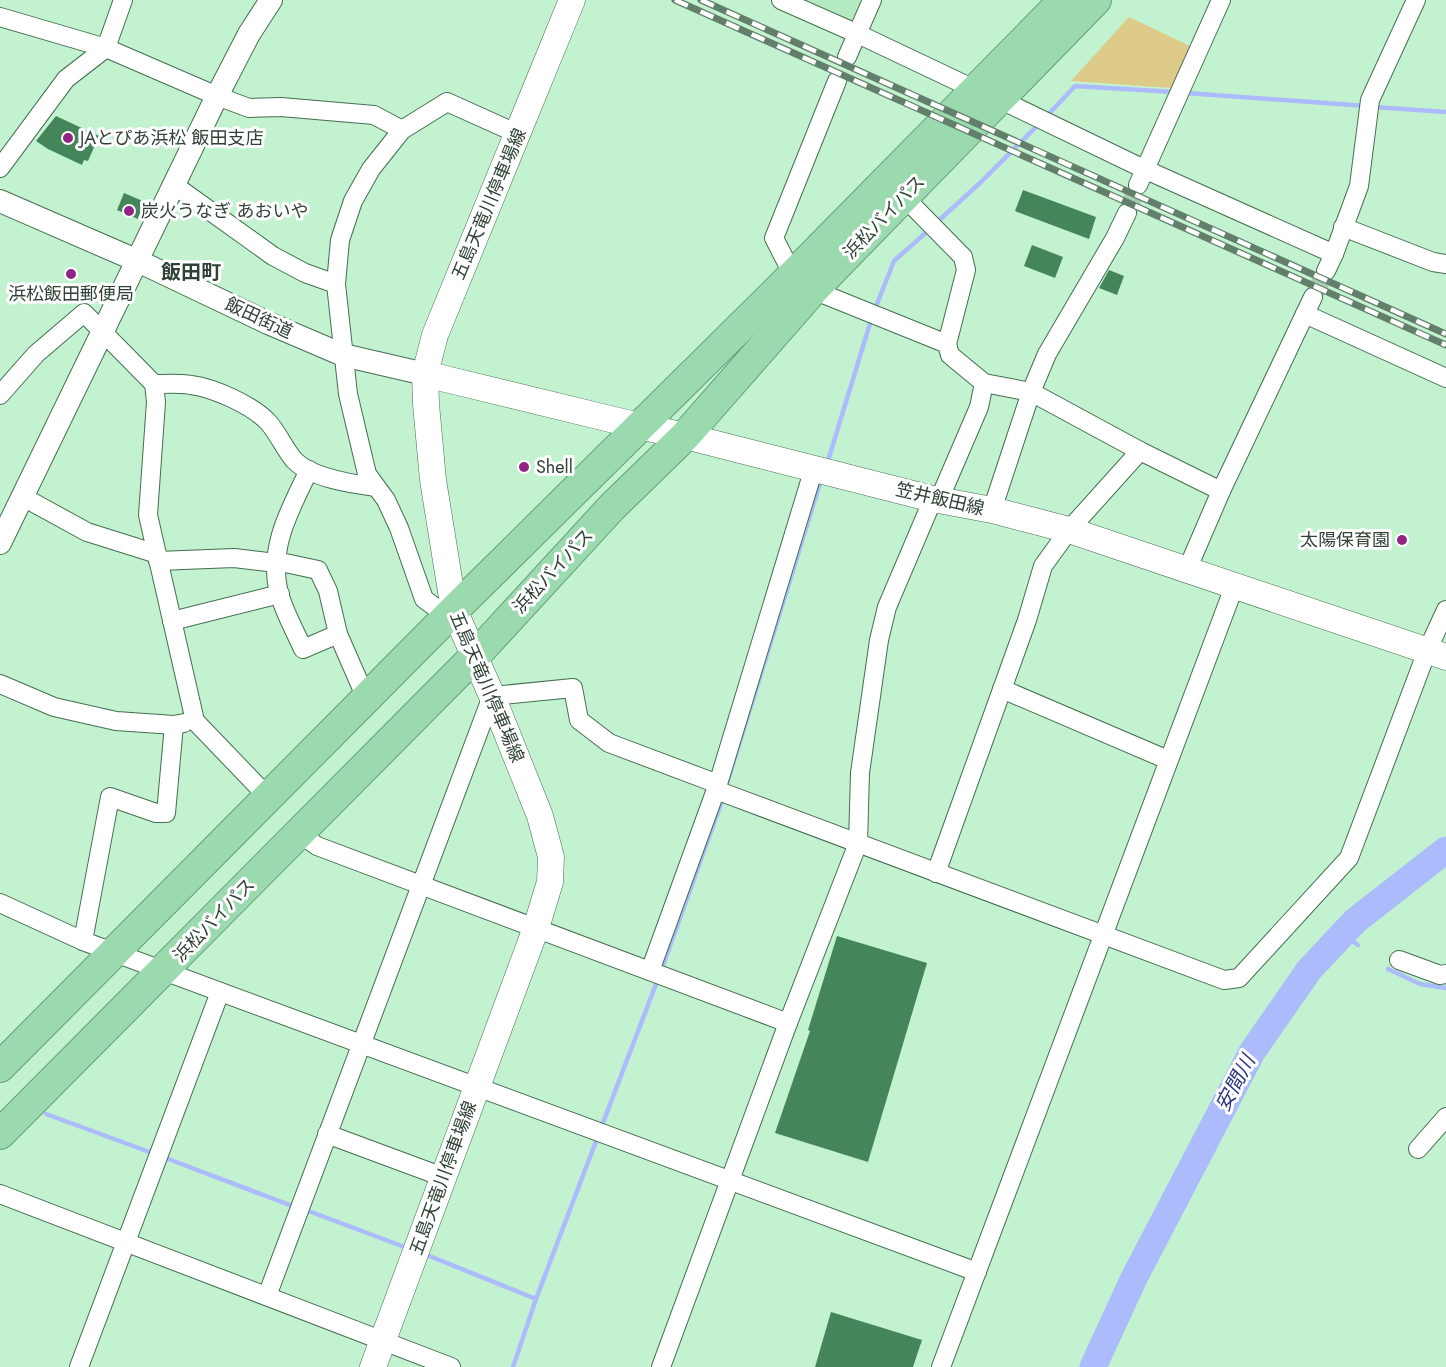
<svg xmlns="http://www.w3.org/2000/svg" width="1446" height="1367" viewBox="0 0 1446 1367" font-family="Jost,'Noto Sans JP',sans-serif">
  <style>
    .built { fill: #b3eac2 }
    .green { fill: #deca89 }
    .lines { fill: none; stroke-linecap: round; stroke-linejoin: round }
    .stream { stroke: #abbbfc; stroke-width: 4.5 }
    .river { stroke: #abbbfc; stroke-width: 27 }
    .building { fill: #44855a }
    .minor-tunnel { stroke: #a5cfb1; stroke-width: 18; stroke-dasharray: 18 9; stroke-linecap: butt }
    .minor-casing { stroke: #446e51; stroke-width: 20 }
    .tertiary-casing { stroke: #446e51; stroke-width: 24 }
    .secondary-casing { stroke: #446e51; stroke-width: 27 }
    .trunk-casing { stroke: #649f76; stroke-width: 32 }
    .minor { stroke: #fff; stroke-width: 18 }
    .tertiary { stroke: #fff; stroke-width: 22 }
    .secondary { stroke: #fff; stroke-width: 26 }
    .trunk { stroke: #9adaae; stroke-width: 30 }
    .rail-casing { stroke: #627f6b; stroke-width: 7 }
    .rail { stroke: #fff; stroke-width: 4.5; stroke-dasharray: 14; stroke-linecap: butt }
    .poi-dot { fill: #912384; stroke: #fff; stroke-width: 2 }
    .labels { text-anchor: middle; stroke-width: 6; stroke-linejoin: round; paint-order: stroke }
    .poi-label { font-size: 18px; fill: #2f4235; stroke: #fff; text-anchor: start }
    .street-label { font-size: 18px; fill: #2f4235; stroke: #fff }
    .neighbourhood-label { font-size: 20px; font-weight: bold; fill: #2f4235; stroke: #fff }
    .water-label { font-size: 20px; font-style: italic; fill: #2c357f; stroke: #fff }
  </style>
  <rect width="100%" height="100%" fill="#c3f2d0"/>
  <polygon class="built" points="802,0 863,0 853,22"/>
  <polygon class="green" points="1129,17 1192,47 1171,88 1071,81"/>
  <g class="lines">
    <g class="stream">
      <polyline points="1186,93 1366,106"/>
      <polyline points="1374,107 1446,112"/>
      <polyline points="1046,117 1075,86 1174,92"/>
      <polyline points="936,223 980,183 1040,123"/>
      <polyline points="875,309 894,261 930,229"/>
      <polyline points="827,464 872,317"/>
      <polyline points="725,790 821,480"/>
      <polyline points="1343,934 1358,945"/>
      <polyline points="1388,969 1420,984 1446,988"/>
      <polyline points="661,971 723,798"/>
      <polyline points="46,1114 155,1154"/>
      <polyline points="601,1128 658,979"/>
      <polyline points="163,1157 295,1207"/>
      <polyline points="303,1209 402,1246"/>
      <polyline points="427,1255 536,1299"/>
      <polyline points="513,1367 536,1299 598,1136"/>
    </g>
    <polyline class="river" points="1093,1367 1134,1278 1252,1052 1309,970 1355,921 1446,850"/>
  </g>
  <g class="building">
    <polygon points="56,116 99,136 88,161 84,160 82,165 48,149 36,141"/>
    <polygon points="1023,190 1096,217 1089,239 1015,211"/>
    <polygon points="124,193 145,202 138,219 117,210"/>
    <polygon points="1032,245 1063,257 1055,278 1024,266"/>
    <polygon points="1109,270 1124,276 1117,295 1099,288"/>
    <polygon points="837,936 927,963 868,1162 775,1133 810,1031 808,1030"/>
    <polygon points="831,1312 922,1340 913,1367 815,1367"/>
  </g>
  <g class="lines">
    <g class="minor-tunnel">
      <polyline points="1127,213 1138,185"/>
      <polyline points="1313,297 1326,271"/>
    </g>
    <g class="minor-casing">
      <g id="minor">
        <polyline points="781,0 858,34 976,90"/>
        <polyline points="0,17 106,48 217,96 249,108 281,107 374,115 402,130"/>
        <polyline points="847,57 872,0"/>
        <polyline points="999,99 1144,169 1334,254"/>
        <polyline points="0,168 66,79 106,48 123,0"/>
        <polyline points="174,185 273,256 305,273 336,284"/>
        <polyline points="1138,185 1221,0"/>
        <polyline points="904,197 963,257 966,270 947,344"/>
        <polyline points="1343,227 1433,262 1446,264"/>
        <polyline points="1326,271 1334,254 1359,186 1370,100 1416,0"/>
        <polyline points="793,275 774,238 837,81"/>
        <polyline points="813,290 947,344 950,355 984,383 1031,392 1140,451 1221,491"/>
        <polyline points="1305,314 1446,378"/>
        <path d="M 154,384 C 166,384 179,383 191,385 C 214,388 252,405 268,422 C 278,433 284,448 294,460 C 311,478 352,484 376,487"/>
        <polyline points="0,395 36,354 84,313 154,384 156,402 148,515 195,721 268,797"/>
        <path d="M 309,470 C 291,508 269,545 278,589 C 282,608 295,631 303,649 L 338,634"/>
        <polyline points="23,497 87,532 157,554"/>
        <polyline points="939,500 979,407 984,383"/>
        <polyline points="992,510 1031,392 1047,354 1115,238 1127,213"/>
        <polyline points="158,561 234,558 276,563"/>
        <polyline points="276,561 318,570 328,591 338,634 366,698"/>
        <polyline points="1187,570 1221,491 1313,297"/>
        <polyline points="447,616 424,599 399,528 386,500 367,474 348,394 336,284 340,240 353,201 371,169 402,130 447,102 518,134"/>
        <polyline points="172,621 280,594"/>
        <polyline points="0,684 54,707 116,721 174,725 184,723"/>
        <polyline points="1002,689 1168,760"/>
        <polyline points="716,790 1224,980 1239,978 1349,858 1427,651 1446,610"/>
        <polyline points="299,833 317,846 788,1023"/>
        <polyline points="936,873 1027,620 1043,566 1069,530 1140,451"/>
        <polyline points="0,903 83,941 977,1272"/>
        <polyline points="83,941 110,797 156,813 166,813 174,725"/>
        <polyline points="1399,960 1440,975 1446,974"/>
        <polyline points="650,971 718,784 814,468"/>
        <polyline points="327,1134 443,1177"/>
        <polyline points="1418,1149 1446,1117"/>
        <polyline points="0,1194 451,1367"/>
        <polyline points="267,1296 492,696 573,688 579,720 609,743 718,784"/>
        <polyline points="79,1367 220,992"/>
        <polyline points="661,1367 788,1023 858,843 860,773 879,640 887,607 933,499"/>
        <polyline points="941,1367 1234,587"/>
      </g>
    </g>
    <g class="tertiary-casing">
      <g id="tertiary">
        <polyline points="0,201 138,261 268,323 343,355 425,374"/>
        <polyline points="0,543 217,96 249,34 271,0"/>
      </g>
    </g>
    <g class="secondary-casing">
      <g id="secondary">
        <polyline points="425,374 639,426 685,436 933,499 992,510 1069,530 1446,657"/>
        <polyline points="373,1367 536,928 550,882 551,857 540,816 492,696 454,610 433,480 426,404 425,374 435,335 572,0"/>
      </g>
    </g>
    <g class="trunk-casing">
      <g id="trunk">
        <polyline points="0,1067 454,610 793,275 1064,0"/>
        <polyline points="0,1134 475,656 612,507 685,436 813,290 1096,0"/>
      </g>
    </g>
    <use href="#minor" class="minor"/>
    <use href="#tertiary" class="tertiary"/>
    <use href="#secondary" class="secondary"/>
    <use href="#trunk" class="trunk"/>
    <g class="rail-casing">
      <g id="rail">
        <polyline points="675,0 1446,345"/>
        <polyline points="701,0 1446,334"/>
      </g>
    </g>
    <use href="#rail" class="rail"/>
  </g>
  <g class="poi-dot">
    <circle cx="68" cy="138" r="6"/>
    <circle cx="129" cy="211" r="6"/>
    <circle cx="71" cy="274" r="6"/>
    <circle cx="524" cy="467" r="6"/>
    <circle cx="1402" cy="540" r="6"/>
  </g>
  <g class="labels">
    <g class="poi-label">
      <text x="80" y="144">JAとぴあ浜松 飯田支店</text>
      <text x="141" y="217">炭火うなぎ あおいや</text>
      <text x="71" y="300" text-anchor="middle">浜松飯田郵便局</text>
      <text x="536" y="473">Shell</text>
      <text x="1390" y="546" text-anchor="end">太陽保育園</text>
    </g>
    <g class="street-label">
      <text transform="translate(489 204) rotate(-67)" y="6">五島天竜川停車場線</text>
      <text transform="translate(884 217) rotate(-46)" y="6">浜松バイパス</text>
      <text transform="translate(259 318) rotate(25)" y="6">飯田街道</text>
      <text transform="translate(940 499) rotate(13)" y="6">笠井飯田線</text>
      <text transform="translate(553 571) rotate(-47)" y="6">浜松バイパス</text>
      <text transform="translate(487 687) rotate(67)" y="6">五島天竜川停車場線</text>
      <text transform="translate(214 920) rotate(-46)" y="6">浜松バイパス</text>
      <text transform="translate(443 1178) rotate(-70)" y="6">五島天竜川停車場線</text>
    </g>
    <g class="neighbourhood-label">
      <text x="191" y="279">飯田町</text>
    </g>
    <g class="water-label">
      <text transform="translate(1235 1083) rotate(-62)" y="7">安間川</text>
    </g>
  </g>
</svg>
